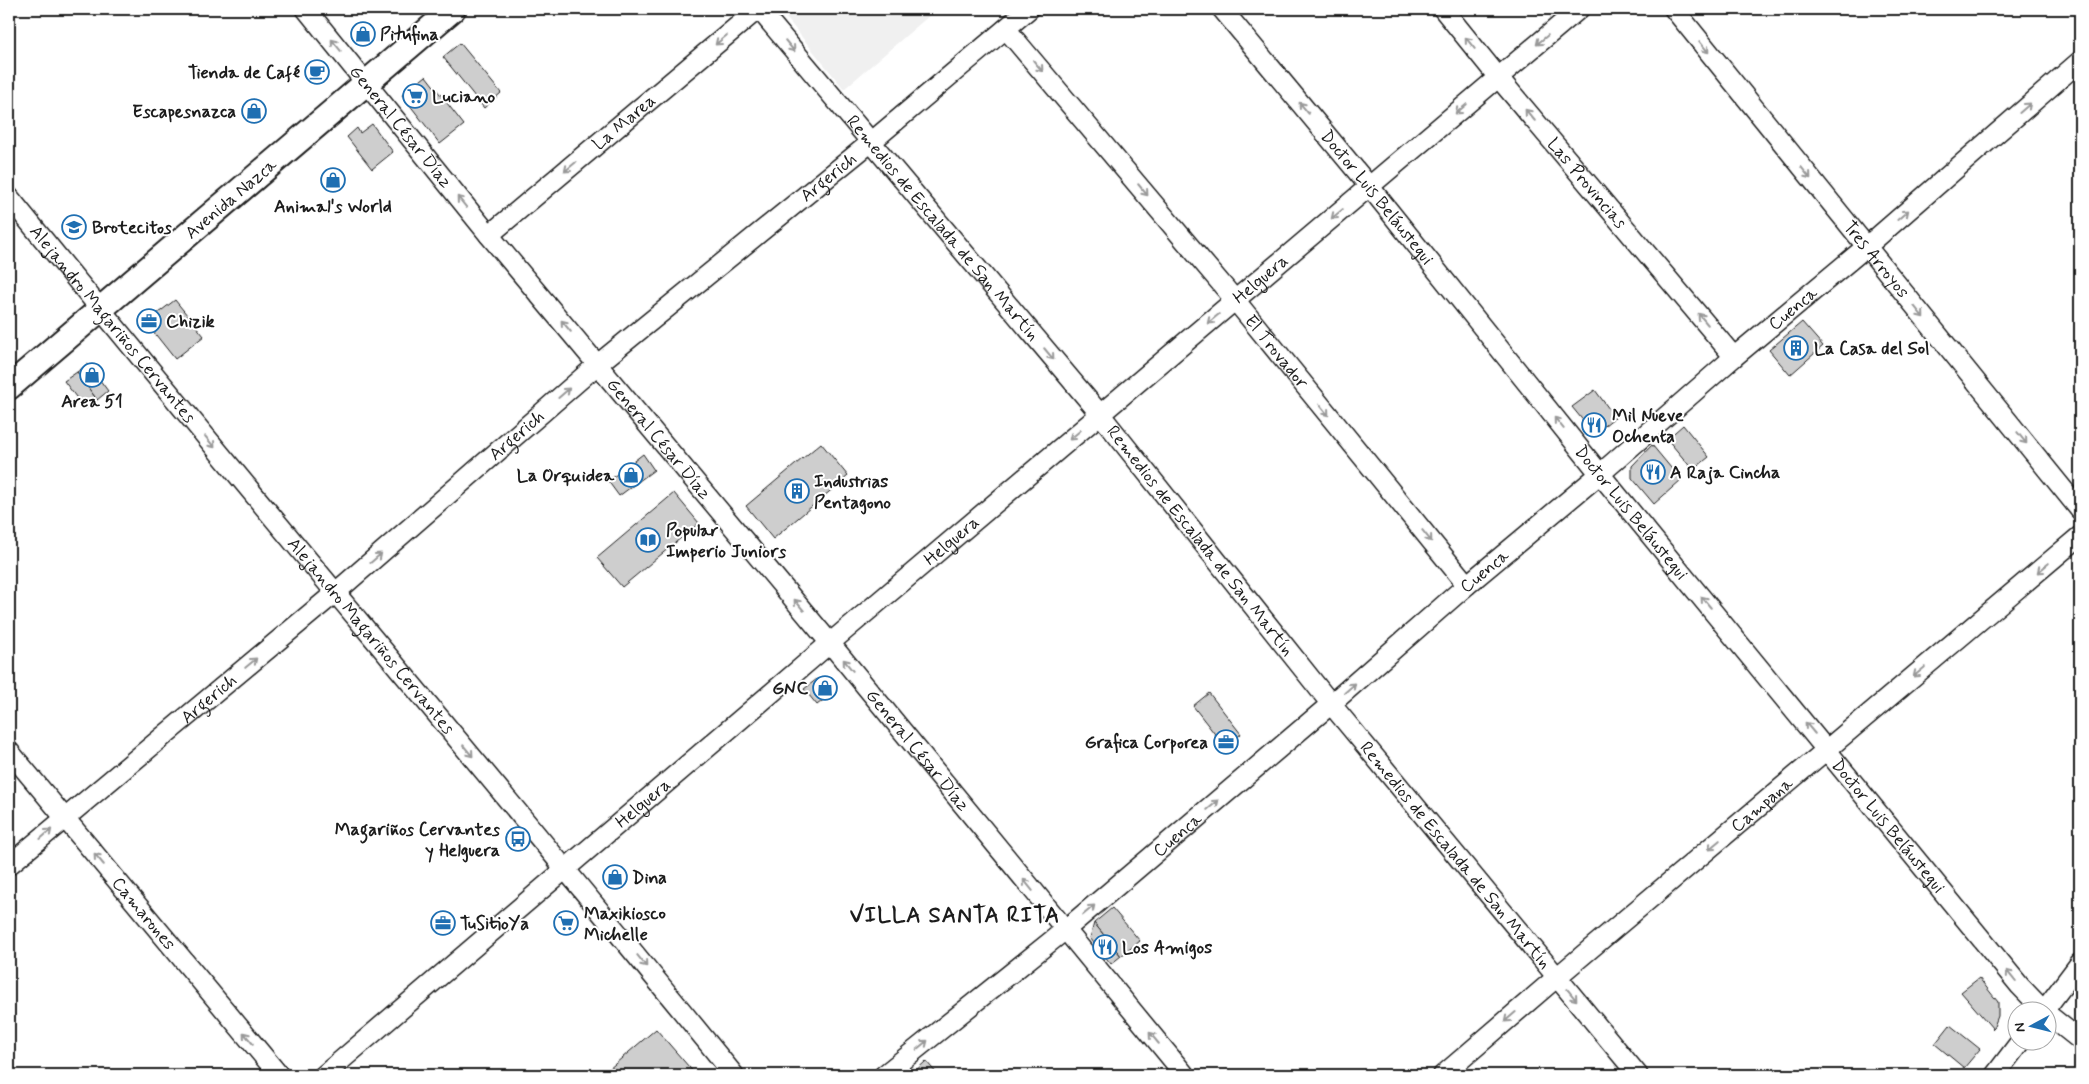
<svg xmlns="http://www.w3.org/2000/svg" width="2089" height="1084" viewBox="0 0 2089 1084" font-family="Mynerve,sans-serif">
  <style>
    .built { fill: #f0f0f0 }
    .building { fill: #cecece; stroke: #1c1c1c }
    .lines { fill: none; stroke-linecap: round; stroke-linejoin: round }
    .minor-casing { stroke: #1c1c1c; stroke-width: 22 }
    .major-casing { stroke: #1c1c1c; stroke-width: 28 }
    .minor { stroke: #fff; stroke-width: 19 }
    .major { stroke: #fff; stroke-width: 24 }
    .oneway { stroke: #999 }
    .labels { text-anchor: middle; stroke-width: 4; stroke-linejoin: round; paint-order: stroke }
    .poi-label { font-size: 18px; font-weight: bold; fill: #1c1c1c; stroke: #fff; text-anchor: start }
    .street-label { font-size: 18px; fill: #1c1c1c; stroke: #fff }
    .district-label { font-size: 22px; font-weight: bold; letter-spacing: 1px; fill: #1c1c1c; stroke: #fff }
  </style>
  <rect width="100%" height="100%" fill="#fff"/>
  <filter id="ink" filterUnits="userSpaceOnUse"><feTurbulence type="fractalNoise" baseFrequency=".02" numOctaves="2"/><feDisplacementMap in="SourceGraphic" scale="10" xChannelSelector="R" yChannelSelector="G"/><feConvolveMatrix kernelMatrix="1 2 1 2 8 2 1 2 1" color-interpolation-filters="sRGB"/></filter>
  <g filter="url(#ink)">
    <polygon class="built" points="779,9 937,9 844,89"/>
    <g class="building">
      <polygon points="460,43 501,93 484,108 443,57"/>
      <polygon points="426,76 464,125 440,144 402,95"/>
      <polygon points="372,124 393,152 372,169 347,137 357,128 360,133"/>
      <polygon points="175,300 204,336 175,359 152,330 151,323 153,317"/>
      <polygon points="1802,322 1823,346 1790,375 1769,350"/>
      <polygon points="88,364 108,391 97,400 77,372"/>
      <polygon points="77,372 97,400 85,409 64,381"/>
      <polygon points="1595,390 1615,417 1599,430 1590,429 1572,407"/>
      <polygon points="1683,425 1709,457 1693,470 1667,439"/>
      <polygon points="821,443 848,476 773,539 746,506"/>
      <polygon points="1652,445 1681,480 1654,504 1632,478 1632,466"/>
      <polygon points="643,454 654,470 619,496 608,481"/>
      <polygon points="674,493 699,523 622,587 597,558"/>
      <polygon points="817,679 826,680 835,691 817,705 804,689"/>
      <polygon points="1209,693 1241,734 1225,747 1193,706"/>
      <polygon points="1112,908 1140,941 1121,956 1094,923"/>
      <polygon points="1094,923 1121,956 1111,964 1090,938"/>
      <polygon points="1979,978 1998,1002 1998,1016 1993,1029 1961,992"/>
      <polygon points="1950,1025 1980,1049 1964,1068 1935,1044"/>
      <polygon points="656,1029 696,1075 602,1075"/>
      <polygon points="926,1061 938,1075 911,1075"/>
    </g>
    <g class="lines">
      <g class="minor-casing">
        <g id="minor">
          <path id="s1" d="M 306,9 L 489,235 L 830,643 L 1185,1075"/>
          <path id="s2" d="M 759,9 L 1100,414 L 1331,704 L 1638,1075"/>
          <path id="s3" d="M 1222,9 L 1369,186 L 1600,474 L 2020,986 L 2045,1012"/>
          <path id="s4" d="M 1443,9 L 1498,77 L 1734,357"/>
          <path id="s5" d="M 1674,9 L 2080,510"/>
          <path id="s6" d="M 1006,29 L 1235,300 L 1467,585"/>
          <path id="s7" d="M 9,197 C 248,492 495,780 734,1075"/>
          <path id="s8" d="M 489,235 L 758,9"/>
          <path id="s9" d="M 9,751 L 279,1075"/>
          <path id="s10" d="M 9,865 L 335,593 L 598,364 L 870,143 L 1029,9"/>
          <polyline points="2043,1012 2080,963"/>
          <polyline points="2046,1013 2080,1040"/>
          <path id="s11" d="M 324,1075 L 830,643 L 1579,9"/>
          <path id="s12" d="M 884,1075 L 1065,930 L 1331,704 L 1467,585 L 1600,474 L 1734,357 L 1866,247 L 2080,61"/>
          <path id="s13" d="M 1443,1075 L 1557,977 L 2080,536"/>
          <polyline points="1995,1075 2020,1042"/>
        </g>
      </g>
      <g class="major-casing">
        <g id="major">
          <path id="s14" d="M 9,387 L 453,9"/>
        </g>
      </g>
      <use href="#minor" class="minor"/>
      <use href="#major" class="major"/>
    </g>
    <defs><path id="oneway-shaft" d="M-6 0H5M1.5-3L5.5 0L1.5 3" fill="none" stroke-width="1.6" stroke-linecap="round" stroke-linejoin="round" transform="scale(1.25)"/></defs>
    <g class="oneway">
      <use href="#oneway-shaft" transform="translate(721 40) rotate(140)"/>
      <use href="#oneway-shaft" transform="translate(1542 40) rotate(140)"/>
      <use href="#oneway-shaft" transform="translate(1470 43) rotate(-129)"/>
      <use href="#oneway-shaft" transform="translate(336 45) rotate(-129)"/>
      <use href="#oneway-shaft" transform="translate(790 46) rotate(50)"/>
      <use href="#oneway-shaft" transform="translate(1704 47) rotate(51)"/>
      <use href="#oneway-shaft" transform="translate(1038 66) rotate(50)"/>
      <use href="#oneway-shaft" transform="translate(1304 108) rotate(-130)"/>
      <use href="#oneway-shaft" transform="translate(2025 108) rotate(-41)"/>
      <use href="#oneway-shaft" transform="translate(1461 109) rotate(140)"/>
      <use href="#oneway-shaft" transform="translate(1530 115) rotate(-130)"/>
      <use href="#oneway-shaft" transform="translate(570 167) rotate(140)"/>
      <use href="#oneway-shaft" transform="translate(1806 173) rotate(51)"/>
      <use href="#oneway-shaft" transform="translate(1143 190) rotate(50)"/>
      <use href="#oneway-shaft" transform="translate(462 202) rotate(-129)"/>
      <use href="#oneway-shaft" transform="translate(1337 214) rotate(140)"/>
      <use href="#oneway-shaft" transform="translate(1903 215) rotate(-41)"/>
      <use href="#oneway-shaft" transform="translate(1919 312) rotate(51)"/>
      <use href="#oneway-shaft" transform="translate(1213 319) rotate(140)"/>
      <use href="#oneway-shaft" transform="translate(1703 319) rotate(-130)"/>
      <use href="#oneway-shaft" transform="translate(566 326) rotate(-130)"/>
      <use href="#oneway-shaft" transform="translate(1049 354) rotate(50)"/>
      <use href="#oneway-shaft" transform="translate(564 393) rotate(-41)"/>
      <use href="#oneway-shaft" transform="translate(1324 410) rotate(51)"/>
      <use href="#oneway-shaft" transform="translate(1559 423) rotate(-129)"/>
      <use href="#oneway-shaft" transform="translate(1075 435) rotate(140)"/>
      <use href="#oneway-shaft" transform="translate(2022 438) rotate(51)"/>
      <use href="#oneway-shaft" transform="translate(210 442) rotate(50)"/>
      <use href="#oneway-shaft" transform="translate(1427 536) rotate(51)"/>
      <use href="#oneway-shaft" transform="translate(376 558) rotate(-41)"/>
      <use href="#oneway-shaft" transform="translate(2043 568) rotate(140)"/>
      <use href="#oneway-shaft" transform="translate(1706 602) rotate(-130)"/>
      <use href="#oneway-shaft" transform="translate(799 605) rotate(-130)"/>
      <use href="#oneway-shaft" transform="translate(251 663) rotate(-40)"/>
      <use href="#oneway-shaft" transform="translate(848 665) rotate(-129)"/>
      <use href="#oneway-shaft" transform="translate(1919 672) rotate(140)"/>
      <use href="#oneway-shaft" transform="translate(1350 688) rotate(-41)"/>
      <use href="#oneway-shaft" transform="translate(1810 728) rotate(-130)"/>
      <use href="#oneway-shaft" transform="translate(468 751) rotate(50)"/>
      <use href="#oneway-shaft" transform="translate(1213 805) rotate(-40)"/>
      <use href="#oneway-shaft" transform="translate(46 834) rotate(-41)"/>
      <use href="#oneway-shaft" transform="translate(1714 845) rotate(140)"/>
      <use href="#oneway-shaft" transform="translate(99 859) rotate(-130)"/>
      <use href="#oneway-shaft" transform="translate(1028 885) rotate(-129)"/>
      <use href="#oneway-shaft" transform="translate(1089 910) rotate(-40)"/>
      <use href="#oneway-shaft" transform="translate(642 961) rotate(51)"/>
      <use href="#oneway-shaft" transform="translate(2011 976) rotate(-129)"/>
      <use href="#oneway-shaft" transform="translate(1572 995) rotate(51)"/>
      <use href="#oneway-shaft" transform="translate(1510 1017) rotate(139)"/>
      <use href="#oneway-shaft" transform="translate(248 1038) rotate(-130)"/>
      <use href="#oneway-shaft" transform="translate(1154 1038) rotate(-130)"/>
      <use href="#oneway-shaft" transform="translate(922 1045) rotate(-39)"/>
    </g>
  </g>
  <defs>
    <g id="shop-ring" transform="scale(1.25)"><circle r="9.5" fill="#fff" stroke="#1f6fb2" stroke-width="1.5"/><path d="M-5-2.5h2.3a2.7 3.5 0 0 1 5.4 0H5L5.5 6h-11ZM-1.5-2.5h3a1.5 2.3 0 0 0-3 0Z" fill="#1f6fb2"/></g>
    <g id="cafe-ring" transform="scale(1.25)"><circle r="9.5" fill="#fff" stroke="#1f6fb2" stroke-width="1.5"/><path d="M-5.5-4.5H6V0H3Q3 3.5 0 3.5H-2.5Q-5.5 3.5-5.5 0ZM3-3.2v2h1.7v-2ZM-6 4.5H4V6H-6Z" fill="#1f6fb2"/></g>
    <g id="supermarket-ring" transform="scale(1.25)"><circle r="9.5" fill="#fff" stroke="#1f6fb2" stroke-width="1.5"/><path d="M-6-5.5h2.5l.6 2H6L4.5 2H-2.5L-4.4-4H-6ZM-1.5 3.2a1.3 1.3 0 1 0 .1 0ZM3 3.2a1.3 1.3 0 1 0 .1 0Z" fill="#1f6fb2"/></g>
    <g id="school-ring" transform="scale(1.25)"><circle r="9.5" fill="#fff" stroke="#1f6fb2" stroke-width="1.5"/><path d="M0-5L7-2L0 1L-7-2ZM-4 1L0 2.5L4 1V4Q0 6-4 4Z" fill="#1f6fb2"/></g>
    <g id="office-ring" transform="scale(1.25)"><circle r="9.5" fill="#fff" stroke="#1f6fb2" stroke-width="1.5"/><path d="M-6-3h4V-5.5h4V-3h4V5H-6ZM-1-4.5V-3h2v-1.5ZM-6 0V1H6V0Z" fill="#1f6fb2"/></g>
    <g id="building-ring" transform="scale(1.25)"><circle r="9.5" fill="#fff" stroke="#1f6fb2" stroke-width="1.5"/><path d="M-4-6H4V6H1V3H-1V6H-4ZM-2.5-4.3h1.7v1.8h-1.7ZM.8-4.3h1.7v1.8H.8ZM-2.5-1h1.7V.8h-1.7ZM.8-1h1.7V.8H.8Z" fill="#1f6fb2"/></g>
    <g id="restaurant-ring" transform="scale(1.25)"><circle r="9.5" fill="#fff" stroke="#1f6fb2" stroke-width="1.5"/><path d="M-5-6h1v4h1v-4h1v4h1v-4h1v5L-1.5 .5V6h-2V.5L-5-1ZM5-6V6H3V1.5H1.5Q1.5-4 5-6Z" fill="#1f6fb2"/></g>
    <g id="library-ring" transform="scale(1.25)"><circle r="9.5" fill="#fff" stroke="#1f6fb2" stroke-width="1.5"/><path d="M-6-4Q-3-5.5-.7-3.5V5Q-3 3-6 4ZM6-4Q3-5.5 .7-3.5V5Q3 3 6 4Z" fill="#1f6fb2"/></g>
    <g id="bus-ring" transform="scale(1.25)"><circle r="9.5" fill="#fff" stroke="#1f6fb2" stroke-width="1.5"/><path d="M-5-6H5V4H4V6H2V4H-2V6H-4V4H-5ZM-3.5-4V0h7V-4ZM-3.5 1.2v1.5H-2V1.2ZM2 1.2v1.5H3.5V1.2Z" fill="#1f6fb2"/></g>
  </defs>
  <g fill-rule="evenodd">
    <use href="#shop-ring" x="363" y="34"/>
    <use href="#cafe-ring" x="317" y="72"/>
    <use href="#supermarket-ring" x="415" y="96"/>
    <use href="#shop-ring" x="254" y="111"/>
    <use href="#shop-ring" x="333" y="180"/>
    <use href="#school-ring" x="74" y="227"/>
    <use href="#office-ring" x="149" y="321"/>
    <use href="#building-ring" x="1796" y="348"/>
    <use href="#shop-ring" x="92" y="375"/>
    <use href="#restaurant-ring" x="1594" y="425"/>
    <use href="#restaurant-ring" x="1653" y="472"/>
    <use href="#shop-ring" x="631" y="475"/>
    <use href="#building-ring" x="797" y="491"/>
    <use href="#library-ring" x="648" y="540"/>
    <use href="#shop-ring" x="825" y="688"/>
    <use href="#office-ring" x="1226" y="742"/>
    <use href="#bus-ring" x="518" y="839"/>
    <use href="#shop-ring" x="615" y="877"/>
    <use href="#office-ring" x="443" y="923"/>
    <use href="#supermarket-ring" x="566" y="923"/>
    <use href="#restaurant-ring" x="1105" y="947"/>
  </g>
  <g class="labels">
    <g class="poi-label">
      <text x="380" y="40">Pitufina</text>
      <text x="300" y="78" text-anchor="end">Tienda de Café</text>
      <text x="432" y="102">Luciano</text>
      <text x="236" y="117" text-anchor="end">Escapesnazca</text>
      <text x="333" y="212" text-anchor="middle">Animal's World</text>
      <text x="92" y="233">Brotecitos</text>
      <text x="166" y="327">Chizik</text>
      <text x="1814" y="354">La Casa del Sol</text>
      <text x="92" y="407" text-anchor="middle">Area 51</text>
      <text x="1612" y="421">Mil Nueve<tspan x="1612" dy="21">Ochenta</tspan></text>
      <text x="1670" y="478">A Raja Cincha</text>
      <text x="614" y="481" text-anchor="end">La Orquidea</text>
      <text x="814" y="487">Industrias<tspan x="814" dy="21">Pentagono</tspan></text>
      <text x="666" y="536">Popular<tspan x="666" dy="21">Imperio Juniors</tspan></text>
      <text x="808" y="694" text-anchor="end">GNC</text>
      <text x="1208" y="748" text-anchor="end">Grafica Corporea</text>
      <text x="500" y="835" text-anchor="end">Magariños Cervantes<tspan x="500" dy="21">y Helguera</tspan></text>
      <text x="632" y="883">Dina</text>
      <text x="584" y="919">Maxikiosco<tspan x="584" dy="21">Michelle</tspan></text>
      <text x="460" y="929">TuSitioYa</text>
      <text x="1122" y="953">Los Amigos</text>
    </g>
    <g class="street-label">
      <text dy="6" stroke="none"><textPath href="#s8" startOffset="176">La Marea</textPath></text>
      <text dy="6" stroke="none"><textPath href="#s1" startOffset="151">General César Díaz</textPath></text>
      <text dy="6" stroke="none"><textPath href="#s10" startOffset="1070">Argerich</textPath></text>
      <text dy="6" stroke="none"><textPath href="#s4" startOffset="226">Las Provincias</textPath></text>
      <text dy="6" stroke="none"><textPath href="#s3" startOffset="244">Doctor Luis Beláustegui</textPath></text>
      <text dy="6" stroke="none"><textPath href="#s14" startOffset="291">Avenida Nazca</textPath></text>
      <text dy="6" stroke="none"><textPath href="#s2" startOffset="286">Remedios de Escalada de San Martín</textPath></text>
      <text dy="6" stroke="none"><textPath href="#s5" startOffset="322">Tres Arroyos</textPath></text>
      <text dy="6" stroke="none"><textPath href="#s11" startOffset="1229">Helguera</textPath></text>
      <text dy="6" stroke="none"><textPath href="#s12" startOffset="1189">Cuenca</textPath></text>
      <text dy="6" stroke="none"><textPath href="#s7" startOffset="164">Alejandro Magariños Cervantes</textPath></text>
      <text dy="6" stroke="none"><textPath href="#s6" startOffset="421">El Trovador</textPath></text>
      <text dy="6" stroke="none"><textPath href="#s10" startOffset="665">Argerich</textPath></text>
      <text dy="6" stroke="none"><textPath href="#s1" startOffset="556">General César Díaz</textPath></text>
      <text dy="6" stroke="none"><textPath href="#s3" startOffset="649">Doctor Luis Beláustegui</textPath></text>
      <text dy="6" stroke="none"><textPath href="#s2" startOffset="691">Remedios de Escalada de San Martín</textPath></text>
      <text dy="6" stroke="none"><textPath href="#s11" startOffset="824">Helguera</textPath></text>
      <text dy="6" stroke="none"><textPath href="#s12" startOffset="784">Cuenca</textPath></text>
      <text dy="6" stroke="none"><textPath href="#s7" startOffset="569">Alejandro Magariños Cervantes</textPath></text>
      <text dy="6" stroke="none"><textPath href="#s10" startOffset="260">Argerich</textPath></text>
      <text dy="6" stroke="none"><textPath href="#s1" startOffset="961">General César Díaz</textPath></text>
      <text dy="6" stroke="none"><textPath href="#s11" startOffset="419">Helguera</textPath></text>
      <text dy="6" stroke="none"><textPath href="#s13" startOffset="418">Campana</textPath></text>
      <text dy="6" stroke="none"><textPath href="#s3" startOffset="1054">Doctor Luis Beláustegui</textPath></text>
      <text dy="6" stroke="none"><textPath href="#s12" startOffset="379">Cuenca</textPath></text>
      <text dy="6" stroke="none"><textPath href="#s2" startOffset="1096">Remedios de Escalada de San Martín</textPath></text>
      <text dy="6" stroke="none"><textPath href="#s9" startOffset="211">Camarones</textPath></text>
    </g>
    <g class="district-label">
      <text x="955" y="922">VILLA SANTA RITA</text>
    </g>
  </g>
  <rect width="2089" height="1084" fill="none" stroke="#fff" stroke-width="30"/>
  <rect x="15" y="15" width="2059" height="1054" fill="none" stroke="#1c1c1c" stroke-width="2" filter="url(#ink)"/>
  <g transform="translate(2032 1026) rotate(263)"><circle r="24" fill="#ffffff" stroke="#a4a4a4"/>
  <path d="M0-4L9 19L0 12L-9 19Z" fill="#1f6fb2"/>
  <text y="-8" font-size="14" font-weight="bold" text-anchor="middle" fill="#1c1c1c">N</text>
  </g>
</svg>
